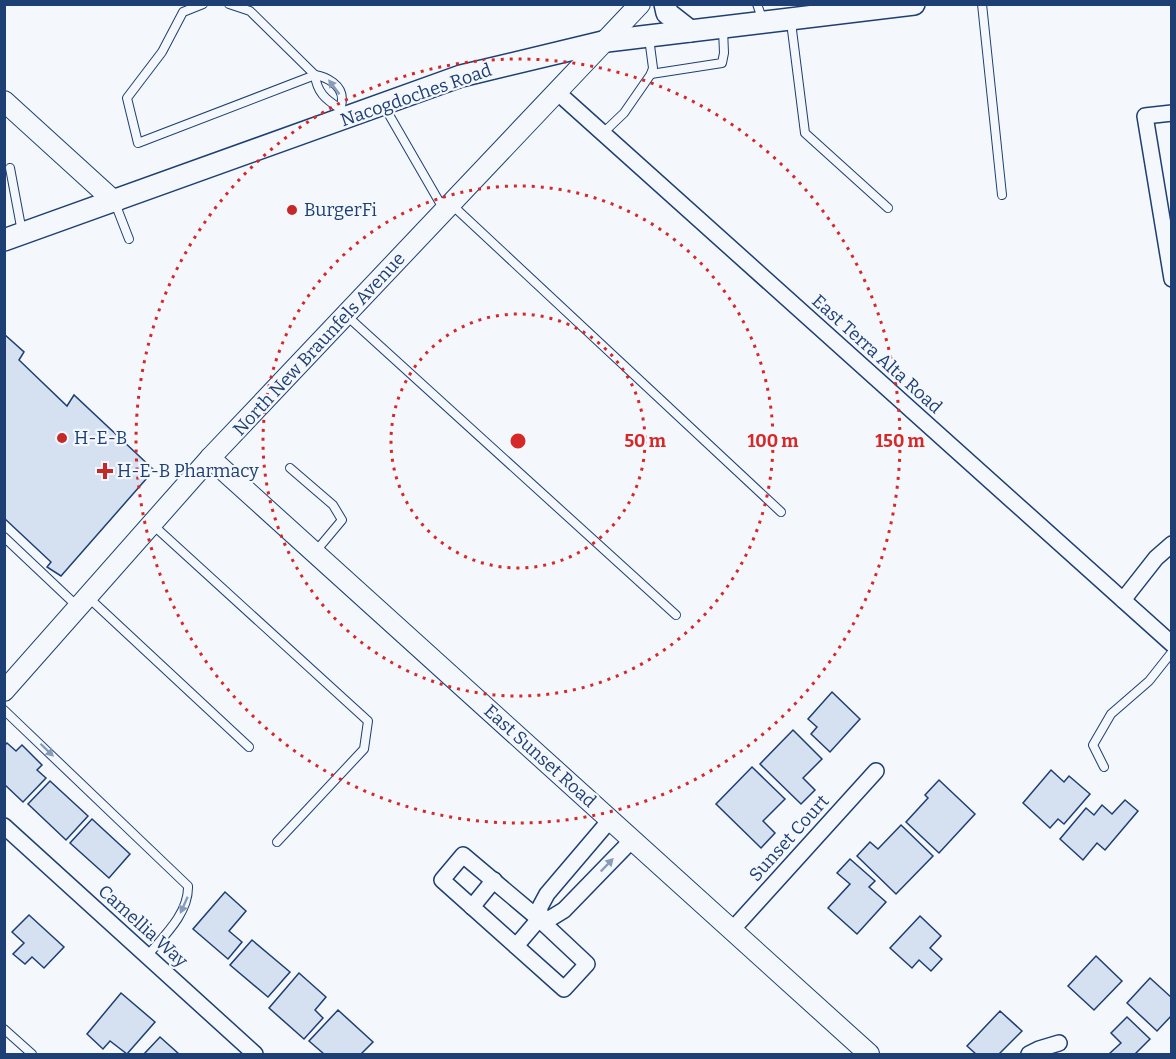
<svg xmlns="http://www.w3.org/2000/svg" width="1176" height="1059" viewBox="0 0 1176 1059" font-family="Bitter,serif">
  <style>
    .building { fill: #d5e0f0; stroke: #1d3f73; stroke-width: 1.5 }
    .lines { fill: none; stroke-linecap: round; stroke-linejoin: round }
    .service-casing { stroke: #1d3f73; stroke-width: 10 }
    .minor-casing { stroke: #1d3f73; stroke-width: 18 }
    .tertiary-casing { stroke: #1d3f73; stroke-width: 22 }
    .secondary-casing { stroke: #1d3f73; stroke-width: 24 }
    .service { stroke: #f4f7fb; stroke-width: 8 }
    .minor { stroke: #f4f7fb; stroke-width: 15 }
    .tertiary { stroke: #f4f7fb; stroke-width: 20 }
    .secondary { stroke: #f4f7fb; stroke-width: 21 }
    .oneway { fill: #889bb7 }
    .ring { fill: none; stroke: #d62828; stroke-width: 3; stroke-dasharray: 3 6 }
    .poi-dot { fill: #c62828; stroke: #f4f7fb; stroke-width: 2 }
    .labels { text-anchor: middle; stroke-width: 4.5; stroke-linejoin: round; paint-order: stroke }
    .street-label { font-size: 18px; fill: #1d3f73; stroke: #f4f7fb }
    .poi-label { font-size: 18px; fill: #1d3f73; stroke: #f4f7fb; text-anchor: start }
    .centre { fill: #d62828; stroke: #f4f7fb; stroke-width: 3 }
    .ring-label { font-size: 18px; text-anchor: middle; font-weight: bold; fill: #d62828; stroke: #f4f7fb; stroke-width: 4.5; stroke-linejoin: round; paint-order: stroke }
  </style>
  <rect width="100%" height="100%" fill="#f4f7fb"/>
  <g class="building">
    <polygon points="4,334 24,352 19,360 67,406 74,395 154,470 61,576 47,567 51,562 4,518"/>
    <polygon points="832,692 860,719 830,752 811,734 817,727 808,719"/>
    <polygon points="793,730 822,759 803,778 815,790 801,804 760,764"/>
    <polygon points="7,743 16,751 22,745 42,765 37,770 46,778 23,802 4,784 4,746"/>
    <polygon points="752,767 785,799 763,821 775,833 761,848 716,804"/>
    <polygon points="1051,770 1064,782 1069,776 1090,794 1064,824 1058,819 1050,828 1023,803"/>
    <polygon points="939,780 975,814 939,853 906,822 928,798 925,795"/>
    <polygon points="50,781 88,816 66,840 28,804"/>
    <polygon points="1125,800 1138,811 1105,850 1097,843 1083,860 1060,839 1086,808 1094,815 1102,805 1112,814"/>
    <polygon points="92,819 130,854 109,878 70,843"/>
    <polygon points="901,825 933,856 896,894 857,856 870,842 878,849"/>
    <polygon points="850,859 875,881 869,887 886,902 857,934 828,908 850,884 837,873"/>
    <polygon points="225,892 246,911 229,931 242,942 228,959 193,929"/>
    <polygon points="29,915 64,947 44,968 32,957 25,964 13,954 24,943 12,932"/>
    <polygon points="920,916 941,936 930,948 942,959 931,971 919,960 912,968 890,948"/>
    <polygon points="252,940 290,972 268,997 230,965"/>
    <polygon points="1096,956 1122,981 1094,1010 1068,986"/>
    <polygon points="299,973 326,997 315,1010 323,1018 304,1039 269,1008"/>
    <polygon points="1150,978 1172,998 1172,1015 1157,1031 1127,1003"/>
    <polygon points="121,993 155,1022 127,1054 110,1041 103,1049 87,1034"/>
    <polygon points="338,1010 373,1042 361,1054 324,1054 309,1041"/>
    <polygon points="1000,1011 1022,1031 999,1054 976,1054 967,1046"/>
    <polygon points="1127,1017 1150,1039 1135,1054 1109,1054 1121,1043 1111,1033"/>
    <polygon points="160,1037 179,1054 144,1054"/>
  </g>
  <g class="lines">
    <g class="service-casing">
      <g id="service">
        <polyline points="203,4 183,12 162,52 127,98 138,143 315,75"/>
        <path d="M 229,4 L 250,11 L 315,75 C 327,77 342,85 342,99 C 342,105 339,112 339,119"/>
        <polyline points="757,4 763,21"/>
        <polyline points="982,4 1002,195"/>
        <polyline points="791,22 805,133 888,208"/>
        <polyline points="651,74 722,63 724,53 723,29"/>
        <path d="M 315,75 C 317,92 325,99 339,108"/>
        <polyline points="384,106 444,210"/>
        <polyline points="603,133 624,113 651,74 653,68 649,38"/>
        <polyline points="10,168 22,232"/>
        <polyline points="115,203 129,239"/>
        <polyline points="451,204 781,512"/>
        <polyline points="347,316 676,615"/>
        <polyline points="290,468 333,505 342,520 316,551"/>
        <polyline points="153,525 368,721 364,749 277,842"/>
        <polyline points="4,537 77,606"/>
        <polyline points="89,598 249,747"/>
        <path d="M 4,710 L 188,886 C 189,913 164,936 147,956"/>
        <polyline points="1104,767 1093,745 1111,714 1149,681 1172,652"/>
        <polyline points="4,1029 32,1054"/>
      </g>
    </g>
    <g class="minor-casing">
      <g id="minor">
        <polyline points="557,92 1172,644"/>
        <polyline points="1172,113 1145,116 1172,279"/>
        <polyline points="1123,600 1156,558 1172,544"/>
        <polyline points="4,826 255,1054"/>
        <polyline points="472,907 494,880"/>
        <polyline points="539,919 587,964 564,989 442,880 463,855 539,919 551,918 564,910 632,840"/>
        <polyline points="732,930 876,771"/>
        <polyline points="516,946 539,919 540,907 547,894 610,820"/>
        <polyline points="1029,1054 1039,1049 1059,1043"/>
      </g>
    </g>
    <g class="tertiary-casing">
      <g id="tertiary">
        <polyline points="4,101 115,202"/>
        <polyline points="210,458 869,1054"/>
        <polyline points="4,691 210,458 640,4"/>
      </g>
    </g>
    <g class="secondary-casing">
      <g id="secondary">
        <polyline points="665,4 667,13 690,31"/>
        <polyline points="4,240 461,76 607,41 914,4"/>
      </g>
    </g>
    <use href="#service" class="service"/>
    <use href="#minor" class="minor"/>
    <use href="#tertiary" class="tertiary"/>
    <use href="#secondary" class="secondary"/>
  </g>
  <defs><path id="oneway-solid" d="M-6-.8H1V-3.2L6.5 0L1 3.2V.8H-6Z" transform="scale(1.5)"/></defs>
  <g class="oneway">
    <use href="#oneway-solid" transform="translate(334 87) rotate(-127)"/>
    <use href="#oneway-solid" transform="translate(47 750) rotate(44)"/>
    <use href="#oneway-solid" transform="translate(607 865) rotate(-46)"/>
    <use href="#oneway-solid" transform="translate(184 905) rotate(114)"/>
  </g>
  <g class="ring">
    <circle cx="518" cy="441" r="127"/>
    <circle cx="518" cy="441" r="255"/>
    <circle cx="518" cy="441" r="382"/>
  </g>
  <g class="poi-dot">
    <circle cx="292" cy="210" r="6"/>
    <circle cx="62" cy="438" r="6"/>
    <path d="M102 462h6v6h6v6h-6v6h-6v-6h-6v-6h6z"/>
  </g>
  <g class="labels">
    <g class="street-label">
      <text transform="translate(416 95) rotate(-19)" y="6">Nacogdoches Road</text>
      <text transform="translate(319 344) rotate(-47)" y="6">North New Braunfels Avenue</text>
      <text transform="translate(877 354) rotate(42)" y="6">East Terra Alta Road</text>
      <text transform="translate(540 756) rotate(42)" y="6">East Sunset Road</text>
      <text transform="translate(789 838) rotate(-48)" y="6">Sunset Court</text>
      <text transform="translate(143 926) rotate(42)" y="6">Camellia Way</text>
    </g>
    <g class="poi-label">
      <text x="304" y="216">BurgerFi</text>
      <text x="74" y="444">H-E-B</text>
      <text x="117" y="477">H-E-B Pharmacy</text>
    </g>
  </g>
  <circle cx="518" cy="441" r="9" class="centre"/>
  <g class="ring-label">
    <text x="645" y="447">50 m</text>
    <text x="773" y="447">100 m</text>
    <text x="900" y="447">150 m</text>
  </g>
  <rect width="1176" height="1059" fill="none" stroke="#1d3f73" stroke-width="12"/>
</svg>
